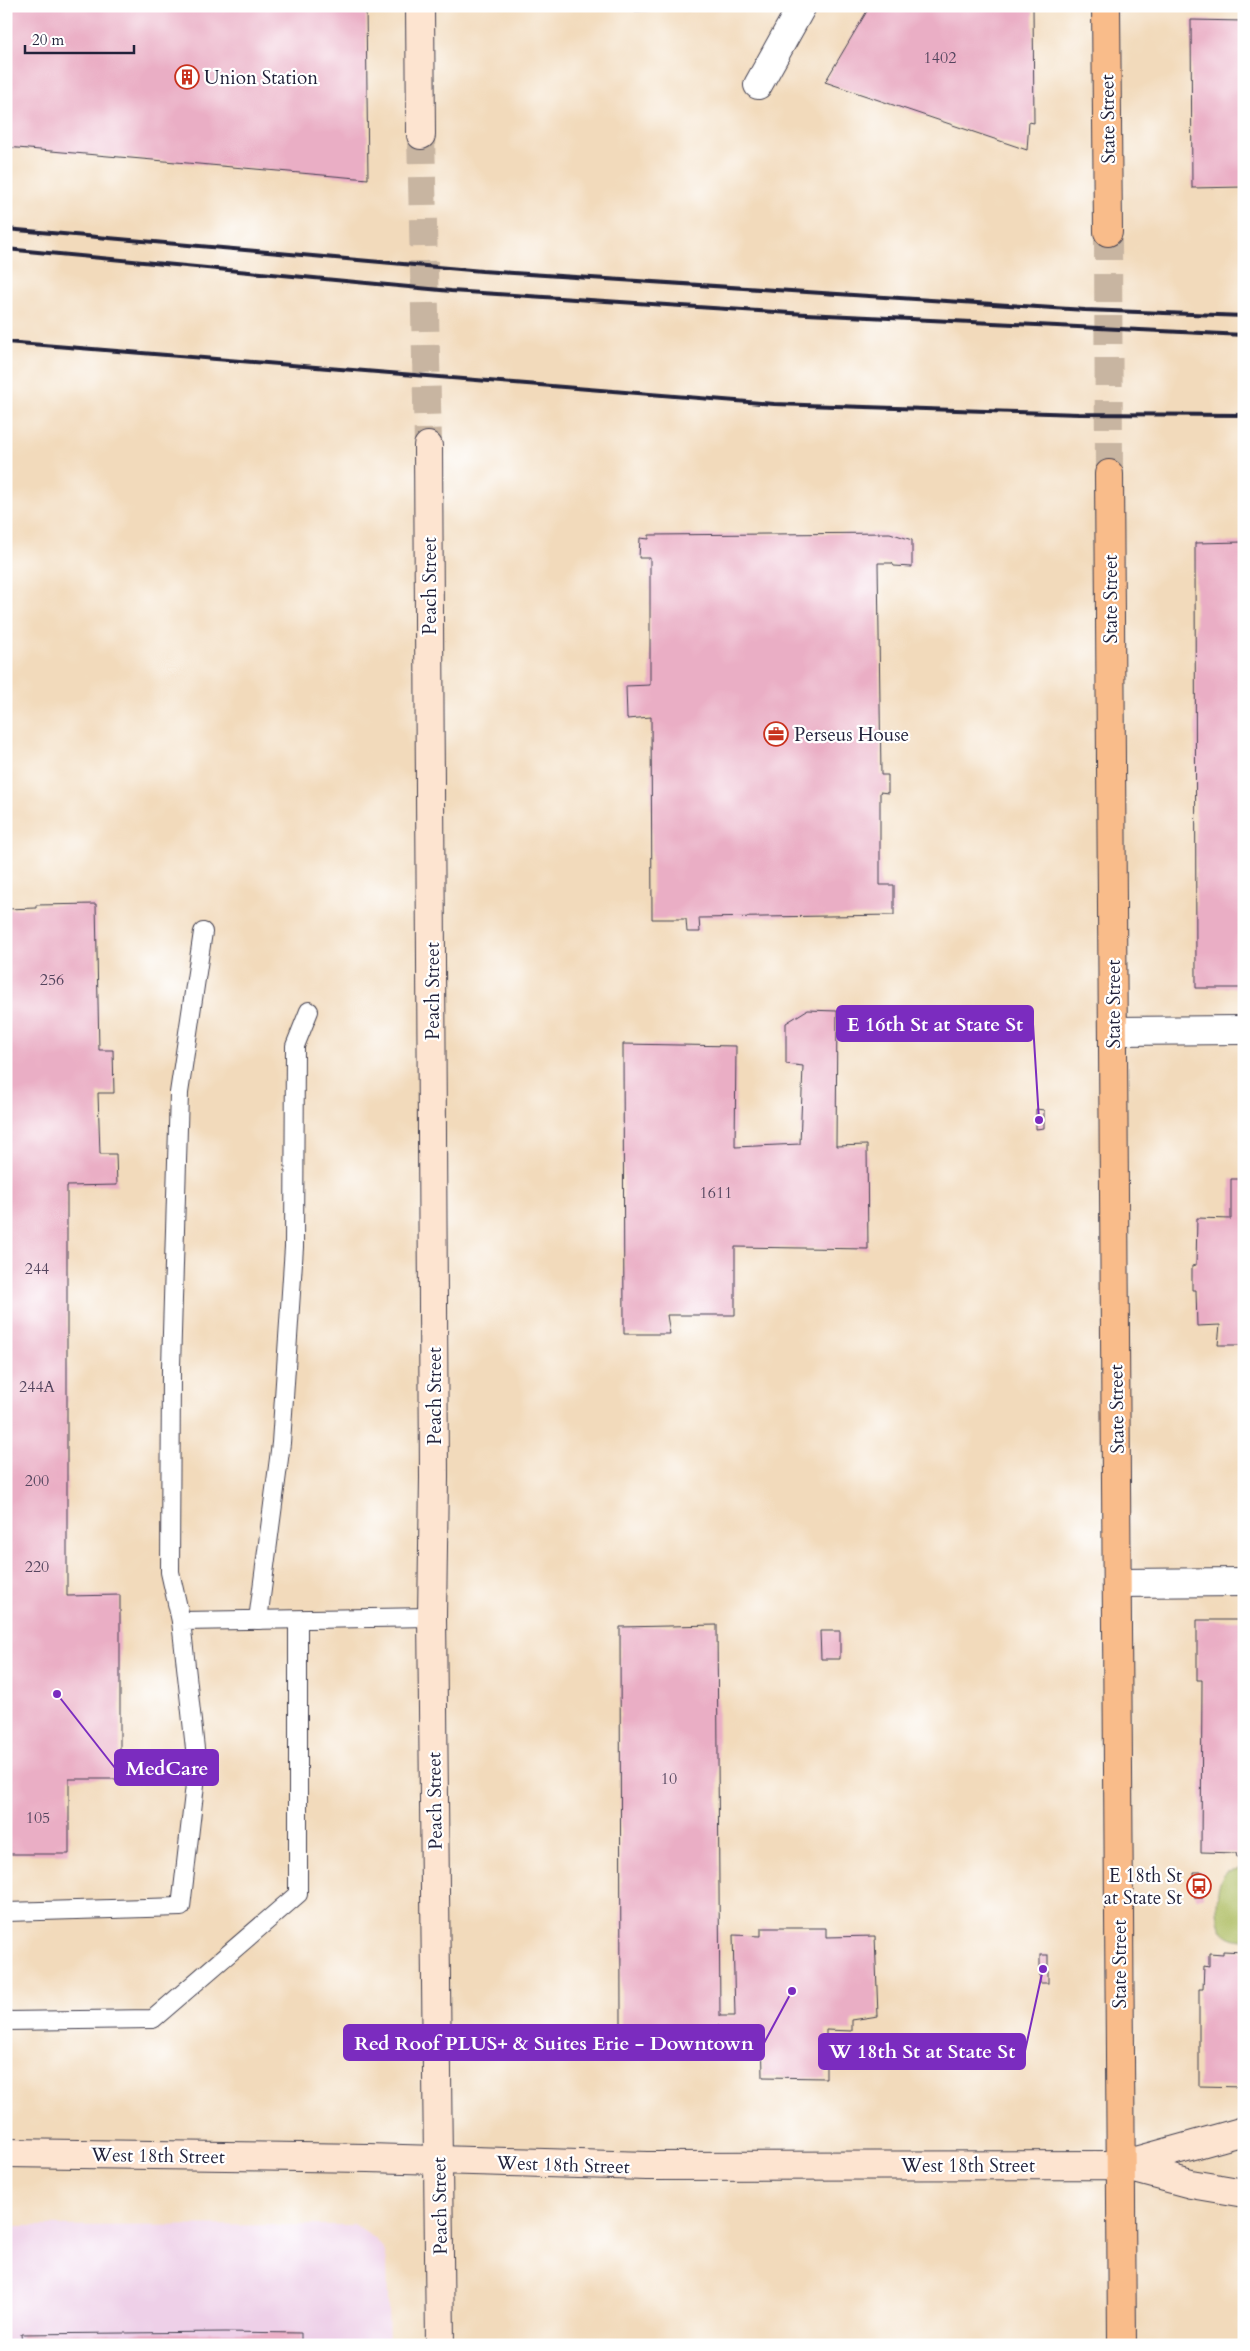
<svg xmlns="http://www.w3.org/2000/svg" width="1250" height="2351" viewBox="0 0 1250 2351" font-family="Cardo,serif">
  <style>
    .built { fill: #eed0e8 }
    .green { fill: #acbb5e; stroke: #676e4c }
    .building { fill: #eaaec5 }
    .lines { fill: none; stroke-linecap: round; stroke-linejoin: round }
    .secondary-tunnel { stroke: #c8b5a1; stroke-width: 28; stroke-dasharray: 28 14; stroke-linecap: butt }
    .primary-tunnel { stroke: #c8b5a1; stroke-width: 28; stroke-dasharray: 28 14; stroke-linecap: butt }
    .service-casing { stroke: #413e4e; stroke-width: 20 }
    .minor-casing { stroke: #413e4e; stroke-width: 30 }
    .secondary-casing { stroke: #413e4e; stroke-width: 30 }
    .primary-casing { stroke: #413e4e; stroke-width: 30 }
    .service { stroke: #fff; stroke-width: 18 }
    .minor { stroke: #fff; stroke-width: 28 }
    .secondary { stroke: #fde4d0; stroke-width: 28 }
    .primary { stroke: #f9bc8a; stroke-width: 28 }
    .rail { stroke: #22223b; stroke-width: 4 }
    .labels { text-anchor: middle; stroke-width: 4.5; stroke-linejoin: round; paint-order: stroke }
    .number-label { font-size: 16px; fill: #54455e }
    .poi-label { font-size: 19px; fill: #22223b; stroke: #fff; text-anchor: start }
    .street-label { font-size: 19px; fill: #22223b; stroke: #fff }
    .leader { fill: none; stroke: #7b2cbf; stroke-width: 2 }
    .callout-dot { fill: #7b2cbf; stroke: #fff; stroke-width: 2 }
    .callout { fill: #7b2cbf; stroke: #7b2cbf; stroke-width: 2 }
    .callout-label { font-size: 20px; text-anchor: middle; font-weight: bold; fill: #fff }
  </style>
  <rect width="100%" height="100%" fill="#fff"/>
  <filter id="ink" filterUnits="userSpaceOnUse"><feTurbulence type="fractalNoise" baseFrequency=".02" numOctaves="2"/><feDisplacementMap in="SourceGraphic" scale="10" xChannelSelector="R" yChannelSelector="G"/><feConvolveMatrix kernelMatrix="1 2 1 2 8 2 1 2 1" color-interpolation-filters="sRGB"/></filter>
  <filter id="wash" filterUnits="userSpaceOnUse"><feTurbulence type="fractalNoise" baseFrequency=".0096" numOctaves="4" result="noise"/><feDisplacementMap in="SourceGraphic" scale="20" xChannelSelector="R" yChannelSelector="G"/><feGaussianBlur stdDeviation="1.12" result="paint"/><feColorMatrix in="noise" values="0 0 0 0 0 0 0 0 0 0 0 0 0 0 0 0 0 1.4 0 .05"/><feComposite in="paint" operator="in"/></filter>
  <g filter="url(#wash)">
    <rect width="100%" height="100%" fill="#f2dabb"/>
    <polygon class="built" points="354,2225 376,2239 384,2250 387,2262 389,2345 6,2345 6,2226"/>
    <path class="green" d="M 1244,1869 L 1244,1940 C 1221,1939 1217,1925 1217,1905 C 1218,1891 1217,1882 1227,1872 Z"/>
    <g id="blocks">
      <g class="building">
        <polygon points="6,6 366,6 368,179 6,147"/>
        <polygon points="631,6 755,6 754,8 631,11"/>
        <polygon points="870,6 1033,6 1034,123 1029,122 1027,150 825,82"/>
        <polygon points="1191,20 1244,21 1244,187 1192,188"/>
        <polygon points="890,533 912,540 912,567 894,566 892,563 878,563 881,775 888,775 888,793 880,792 880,885 894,885 894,915 699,918 700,932 687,932 686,919 652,919 651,717 627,719 626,686 650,685 650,558 639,558 640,538 649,539 649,535"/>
        <polygon points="1244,542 1244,988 1196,988 1195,543"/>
        <polygon points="96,904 99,1050 113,1050 114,1093 98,1093 100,1154 116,1154 117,1185 67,1186 67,1596 120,1595 120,1779 69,1779 69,1854 6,1854 6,909 36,908 36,905"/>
        <polygon points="807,1010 837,1011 836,1146 867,1145 868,1249 735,1247 735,1315 667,1315 670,1334 624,1334 623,1044 736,1046 735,1147 800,1144 803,1066 786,1064 786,1023"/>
        <polygon points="1036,1109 1044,1110 1044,1128 1036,1129"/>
        <polygon points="1231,1179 1244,1179 1244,1345 1218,1345 1220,1325 1197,1326 1196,1290 1192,1290 1192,1266 1196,1265 1197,1218 1231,1219"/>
        <polygon points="1197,1620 1244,1620 1244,1857 1237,1857 1236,1853 1201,1852 1202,1680 1197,1680"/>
        <polygon points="717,1625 720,2016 735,2016 733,1935 761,1936 761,1928 826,1928 826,1937 875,1936 878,2016 852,2020 852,2031 826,2030 826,2078 763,2077 762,2031 719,2032 719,2026 621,2026 620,1627"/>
        <polygon points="820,1631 840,1631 840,1659 821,1659"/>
        <polygon points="1194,1872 1203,1872 1203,1898 1195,1898"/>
        <polygon points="1223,1951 1244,1952 1244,2087 1199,2086 1199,1989 1203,1989 1204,1966 1209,1967 1209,1953 1223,1954"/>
        <rect x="1040" y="1955" width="8" height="28"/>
        <polygon points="225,2332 301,2333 301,2345 22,2345 21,2334"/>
      </g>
    </g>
  </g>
  <g filter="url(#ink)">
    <use href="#blocks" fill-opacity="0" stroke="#413e4e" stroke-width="1"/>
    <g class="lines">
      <polyline class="secondary-tunnel" points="421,135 428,446"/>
      <polyline class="primary-tunnel" points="1108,232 1109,474"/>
      <g class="service-casing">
        <g id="service">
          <polyline points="258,1620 281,1443 294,1247 295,1046 309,1011"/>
          <polyline points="181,1621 170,1572 171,1367 179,1093 203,932"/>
          <polyline points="6,1912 181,1907 197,1767 181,1621 432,1617"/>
          <polyline points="6,2021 153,2019 298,1894 298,1620"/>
        </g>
      </g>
      <g class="minor-casing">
        <g id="minor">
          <polyline points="758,85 802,6"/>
          <polyline points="1113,1031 1244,1030"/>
          <polyline points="1117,1583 1244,1582"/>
        </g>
      </g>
      <g class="secondary-casing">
        <g id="secondary">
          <polyline points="420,6 421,135"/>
          <polyline points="428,446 434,1477 432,1617 440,2345"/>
          <polyline points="6,2153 368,2158 647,2166 1120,2165 1191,2184 1244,2193"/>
          <polyline points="1122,2165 1244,2131"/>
        </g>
      </g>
      <g class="primary-casing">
        <g id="primary">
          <polyline points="1106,6 1108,232"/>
          <polyline points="1109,474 1122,2345"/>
        </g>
      </g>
      <use href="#service" class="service"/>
      <use href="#minor" class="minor"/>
      <use href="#secondary" class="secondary"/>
      <use href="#primary" class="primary"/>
      <g class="rail">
        <polyline points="6,229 482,271 1085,310 1244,316"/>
        <polyline points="6,249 451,291 806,314 1244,335"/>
        <polyline points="6,342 774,404 1079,414 1244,415"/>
      </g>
    </g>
  </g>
  <defs>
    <g id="building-ring" transform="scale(1.25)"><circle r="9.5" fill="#fff" stroke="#c8321e" stroke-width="1.5"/><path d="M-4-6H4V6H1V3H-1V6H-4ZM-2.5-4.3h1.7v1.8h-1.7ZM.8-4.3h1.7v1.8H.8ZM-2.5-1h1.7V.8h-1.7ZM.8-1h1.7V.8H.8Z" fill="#c8321e"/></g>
    <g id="office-ring" transform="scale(1.25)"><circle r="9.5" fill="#fff" stroke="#c8321e" stroke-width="1.5"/><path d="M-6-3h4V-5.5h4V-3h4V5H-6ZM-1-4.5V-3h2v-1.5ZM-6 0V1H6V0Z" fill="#c8321e"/></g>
    <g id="bus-ring" transform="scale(1.25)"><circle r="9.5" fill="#fff" stroke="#c8321e" stroke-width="1.5"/><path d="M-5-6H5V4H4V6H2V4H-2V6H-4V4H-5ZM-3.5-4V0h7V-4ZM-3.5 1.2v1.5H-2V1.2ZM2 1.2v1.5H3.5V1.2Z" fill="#c8321e"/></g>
  </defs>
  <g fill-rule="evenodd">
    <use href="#building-ring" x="187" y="77"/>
    <use href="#office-ring" x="776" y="734"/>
    <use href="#bus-ring" x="1199" y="1886"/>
  </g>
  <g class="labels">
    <g class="number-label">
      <text x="940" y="63">1402</text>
      <text x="52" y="985">256</text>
      <text x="716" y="1198">1611</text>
      <text x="37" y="1274">244</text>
      <text x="37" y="1392">244A</text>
      <text x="37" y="1486">200</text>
      <text x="37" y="1572">220</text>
      <text x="669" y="1784">10</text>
      <text x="38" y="1823">105</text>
    </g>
    <g class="poi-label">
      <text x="204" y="84">Union Station</text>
      <text x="794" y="741">Perseus House</text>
      <text x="1182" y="1882" text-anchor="end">E 18th St<tspan x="1182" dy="22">at State St</tspan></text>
    </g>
    <g class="street-label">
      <text transform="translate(1107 119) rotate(-91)" y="7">State Street</text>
      <text transform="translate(429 586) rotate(-90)" y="7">Peach Street</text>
      <text transform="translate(1110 599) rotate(-90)" y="7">State Street</text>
      <text transform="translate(432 991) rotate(-90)" y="7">Peach Street</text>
      <text transform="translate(1113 1004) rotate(-90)" y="7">State Street</text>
      <text transform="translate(434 1396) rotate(-90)" y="7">Peach Street</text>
      <text transform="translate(1116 1409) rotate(-91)" y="7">State Street</text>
      <text transform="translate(434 1801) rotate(-91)" y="7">Peach Street</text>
      <text transform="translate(1119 1964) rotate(-90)" y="7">State Street</text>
      <text transform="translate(158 2155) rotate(1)" y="7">West 18th Street</text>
      <text transform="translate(563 2164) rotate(2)" y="7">West 18th Street</text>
      <text x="968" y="2172">West 18th Street</text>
      <text transform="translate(439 2206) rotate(-91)" y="7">Peach Street</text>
    </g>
  </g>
  <path class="leader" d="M1039 1120L1033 1024M57 1694L115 1768M792 1991L764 2043M1043 1969L1025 2051"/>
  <g class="callout-dot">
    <circle cx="1039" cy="1120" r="5"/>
    <circle cx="57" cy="1694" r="5"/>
    <circle cx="792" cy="1991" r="5"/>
    <circle cx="1043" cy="1969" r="5"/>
  </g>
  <g class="callout">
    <rect x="837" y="1006" width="196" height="35" rx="5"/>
    <rect x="115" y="1750" width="103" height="35" rx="5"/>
    <rect x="344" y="2025" width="420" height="35" rx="5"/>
    <rect x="819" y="2034" width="206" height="35" rx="5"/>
  </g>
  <g class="callout-label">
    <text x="935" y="1031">E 16th St at State St</text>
    <text x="167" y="1775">MedCare</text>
    <text x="554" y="2050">Red Roof PLUS+ &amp; Suites Erie - Downtown</text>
    <text x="922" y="2058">W 18th St at State St</text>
  </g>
  <rect width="1250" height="2351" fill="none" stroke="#fff" stroke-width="25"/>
  <path d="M25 45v8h109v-8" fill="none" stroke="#22223b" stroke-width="2.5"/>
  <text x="32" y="45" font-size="15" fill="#22223b" stroke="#ffffff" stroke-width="4" paint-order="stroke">20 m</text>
</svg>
